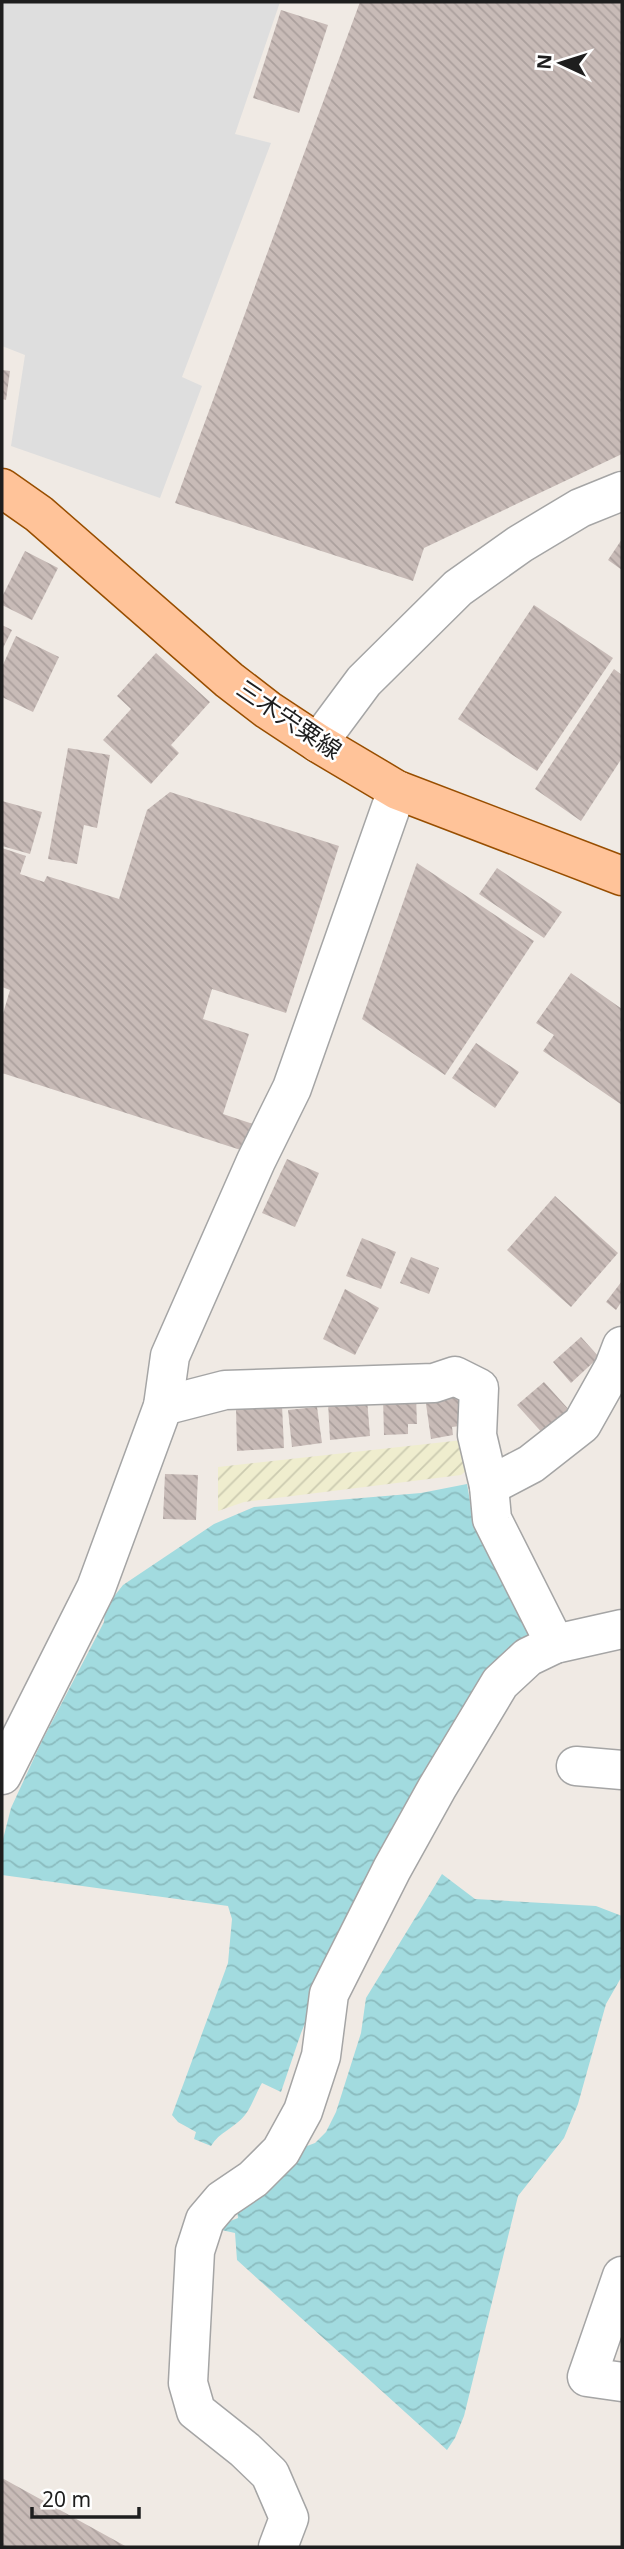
<svg xmlns="http://www.w3.org/2000/svg" width="624" height="2549" viewBox="0 0 624 2549" font-family="'Noto Sans','Noto Sans JP',sans-serif">
  <style>
    .farmland { fill: url(#farmland-furrows) }
    .parking { fill: #dedede }
    .water { fill: url(#water-waves) }
    .building { fill: url(#building-back-hatch) }
    .lines { fill: none; stroke-linecap: round; stroke-linejoin: round }
    .minor-casing { stroke: #a5a5a5; stroke-width: 41 }
    .major-casing { stroke: #984e00; stroke-width: 41 }
    .minor { stroke: #fff; stroke-width: 38 }
    .major { stroke: #ffc399; stroke-width: 38 }
    .labels { text-anchor: middle; stroke-width: 5; stroke-linejoin: round; paint-order: stroke }
    .street-label { font-size: 24px; fill: #1e1e1e; stroke: #fff }
  </style>
  <defs>
    <pattern id="farmland-furrows" width="10" height="10" patternUnits="userSpaceOnUse" patternTransform="scale(1.75)"><rect width="10" height="10" fill="#efedce"/><path d="M-1 1l2-2M0 10L10 0M9 11l2-2" fill="none" stroke="#cccbb0"/></pattern>
    <pattern id="water-waves" width="16" height="10" patternUnits="userSpaceOnUse" patternTransform="scale(1.75)"><rect width="16" height="10" fill="#a2dbdf"/><path d="M0 5q4-4 8 0t8 0" fill="none" stroke="#8bbcbf"/></pattern>
    <pattern id="building-back-hatch" width="6" height="6" patternUnits="userSpaceOnUse" patternTransform="scale(1.75)"><rect width="6" height="6" fill="#c8bbb7"/><path d="M-1 5l2 2M0 0l6 6M5-1l2 2" fill="none" stroke="#aba09d"/></pattern>
  </defs>
  <rect width="100%" height="100%" fill="#f0eae4"/>
  <polygon class="farmland" points="472,1439 473,1465 461,1475 244,1502 218,1511 218,1467"/>
  <polygon class="parking" points="2,2 280,2 235,134 271,143 182,377 202,386 160,498 11,446 25,355 2,346"/>
  <g class="water">
    <path d="M 467,1484 L 472,1513 L 528,1624 L 527,1639 L 326,1972 L 301,2033 L 281,2092 L 262,2083 C 256,2093 252,2106 245,2115 C 235,2128 219,2132 211,2146 L 194,2139 L 196,2132 L 178,2122 L 172,2115 L 228,1963 L 232,1919 L 228,1906 L 2,1875 L 2,1843 L 11,1808 L 41,1743 L 104,1622 L 105,1608 L 123,1585 L 214,1524 L 254,1507 L 421,1493 Z"/>
    <polygon points="442,1874 475,1899 596,1906 622,1916 622,1976 606,2004 578,2104 564,2138 518,2196 464,2416 455,2438 447,2450 237,2260 235,2233 217,2229 220,2225 238,2218 236,2201 299,2149 315,2143 326,2132 336,2112 361,2033 366,1998"/>
  </g>
  <g class="building">
    <polygon points="360,2 622,2 622,454 424,548 413,581 175,503"/>
    <polygon points="281,10 328,25 299,113 253,98"/>
    <polygon points="2,370 10,371 6,400 2,399"/>
    <polygon points="622,539 622,570 608,560"/>
    <polygon points="25,551 58,568 32,620 2,605 2,597"/>
    <polygon points="534,605 613,658 537,771 458,719"/>
    <polygon points="2,625 12,630 2,650"/>
    <polygon points="16,636 59,657 33,712 2,697 2,667"/>
    <polygon points="156,653 210,702 171,745 179,753 151,784 103,740 131,709 117,696"/>
    <polygon points="614,669 622,675 622,758 581,821 535,789"/>
    <polygon points="68,748 110,755 97,828 84,825 77,864 48,859"/>
    <polygon points="170,792 339,846 286,1013 212,989 203,1019 249,1034 223,1114 259,1126 250,1153 2,1073 2,1017 10,990 2,987 2,848 26,856 20,874 44,882 47,876 119,899 147,810"/>
    <polygon points="2,801 42,812 30,854 2,846"/>
    <polygon points="417,863 534,941 445,1075 362,1019"/>
    <polygon points="497,868 562,912 544,938 479,894"/>
    <polygon points="571,973 622,1009 622,1105 543,1051 554,1035 536,1023"/>
    <polygon points="476,1043 519,1072 495,1108 452,1078"/>
    <polygon points="287,1159 319,1173 295,1227 262,1213"/>
    <polygon points="555,1196 618,1253 571,1307 507,1250"/>
    <polygon points="362,1238 396,1252 381,1289 346,1276"/>
    <polygon points="411,1257 439,1268 429,1294 400,1283"/>
    <polygon points="622,1281 622,1301 616,1310 606,1302"/>
    <polygon points="345,1289 379,1308 355,1355 323,1339"/>
    <polygon points="581,1337 599,1357 571,1383 553,1362"/>
    <polygon points="544,1382 571,1412 545,1436 517,1405"/>
    <polygon points="424,1390 464,1394 468,1425 452,1427 453,1435 431,1439"/>
    <polygon points="416,1396 417,1424 408,1424 408,1434 384,1435 383,1397"/>
    <polygon points="367,1399 370,1436 330,1440 328,1402"/>
    <polygon points="282,1405 284,1448 237,1451 236,1407"/>
    <polygon points="317,1407 322,1443 292,1447 288,1410"/>
    <polygon points="165,1474 198,1475 196,1520 163,1519"/>
    <polygon points="2,2478 127,2547 2,2547"/>
  </g>
  <g class="lines">
    <g class="minor-casing">
      <g id="minor">
        <polyline points="318,743 364,681 458,588 520,544 580,508 622,491"/>
        <polyline points="163,1406 225,1390 434,1383 455,1376 479,1388 477,1435 489,1486 492,1519 555,1644"/>
        <polyline points="489,1486 531,1464 582,1424 614,1367 622,1346"/>
        <polyline points="576,1766 622,1770"/>
        <polyline points="2,1775 96,1588 163,1406 170,1356 256,1161 292,1088 397,790"/>
        <polyline points="622,2276 587,2377 622,2382"/>
        <polyline points="278,2547 289,2518 270,2474 245,2450 196,2411 188,2383 195,2251 205,2220 222,2200 253,2179 281,2151 303,2111 321,2056 329,1994 392,1869 437,1788 500,1683 528,1657 555,1644 622,1629"/>
      </g>
    </g>
    <g class="major-casing">
      <polyline id="major" points="2,488 39,514 229,680 268,710 318,743 397,790 622,876"/>
    </g>
    <use href="#minor" class="minor"/>
    <use href="#major" class="major"/>
  </g>
  <g class="labels">
    <g class="street-label">
      <text transform="translate(289 720) rotate(34)" y="8">三木宍粟線</text>
    </g>
  </g>
  <rect width="624" height="2549" fill="none" stroke="#1e1e1e" stroke-width="7"/>
  <g transform="translate(561 63) rotate(274)" stroke="#ffffff" stroke-width="5" paint-order="stroke">
  <path d="M0-5L12 26L0 18L-12 26Z" fill="#1e1e1e"/>
  <text y="-10" font-size="19" font-weight="bold" text-anchor="middle" fill="#1e1e1e">N</text>
  </g>
  <path d="M32 2507v10h107v-10" fill="none" stroke="#1e1e1e" stroke-width="3.5"/>
  <text x="42" y="2507" font-size="21" fill="#1e1e1e" stroke="#ffffff" stroke-width="5" paint-order="stroke">20 m</text>
</svg>
